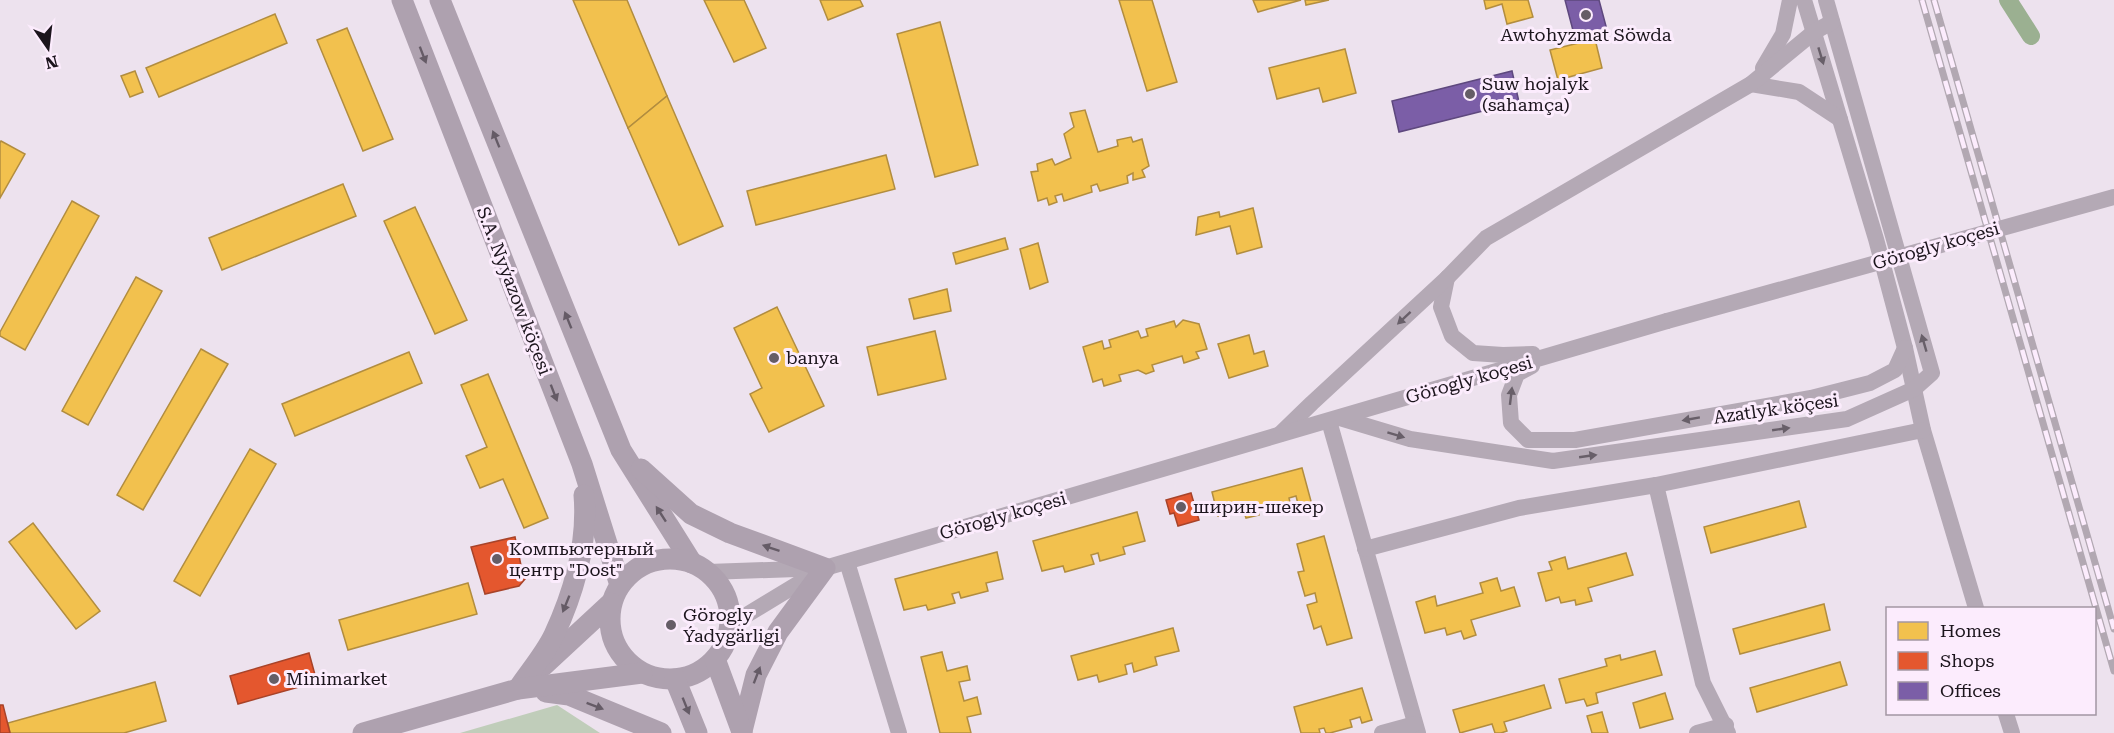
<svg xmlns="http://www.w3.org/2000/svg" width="2114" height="733" viewBox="0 0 2114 733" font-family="'Roboto Serif',serif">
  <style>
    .green { fill: #c0cdba }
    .homes { fill: #f2c14e; stroke: #b28d3f; stroke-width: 1.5 }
    .shops { fill: #e4572e; stroke: #a84329; stroke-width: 1.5 }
    .offices { fill: #7b5ea7; stroke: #5e487e; stroke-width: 1.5 }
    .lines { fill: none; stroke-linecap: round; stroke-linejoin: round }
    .canal { stroke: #9bb091; stroke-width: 18 }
    .minor { stroke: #b4a9b5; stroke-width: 16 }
    .major { stroke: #aea1af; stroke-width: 21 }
    .rail-casing { stroke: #b2a8b2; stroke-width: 7 }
    .rail { stroke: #fcecfd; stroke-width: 4.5; stroke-dasharray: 14; stroke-linecap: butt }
    .minor-bridge { stroke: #b4a9b5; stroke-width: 16 }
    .oneway { fill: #655b66 }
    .oneway2 { fill: #685f69 }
    .poi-dot { fill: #655d66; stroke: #fcecfd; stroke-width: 2 }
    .labels { text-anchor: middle; stroke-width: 6; stroke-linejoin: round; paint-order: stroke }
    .poi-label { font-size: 18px; fill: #1c151d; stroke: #fcecfd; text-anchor: start }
    .street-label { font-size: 18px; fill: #1c151d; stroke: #fcecfd }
  </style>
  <rect width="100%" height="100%" fill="#ede2ee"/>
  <polygon class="green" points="557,705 600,733 460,733"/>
  <g class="homes">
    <polygon points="573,0 627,0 667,96 628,128"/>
    <polygon points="704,0 744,0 766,48 734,62"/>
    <polygon points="820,0 860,0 863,6 828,20"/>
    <polygon points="1119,0 1152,0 1177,82 1147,91"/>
    <polygon points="1253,0 1301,0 1258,12"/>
    <polygon points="1305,0 1329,0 1306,5"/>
    <polygon points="1484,0 1528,0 1533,17 1507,24 1502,4 1486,9"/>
    <polygon points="275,14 287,43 159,97 146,68"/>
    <polygon points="940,22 978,165 935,177 897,34"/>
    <polygon points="347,28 393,139 363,151 317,40"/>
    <polygon points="1595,39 1602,68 1558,80 1550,50"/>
    <polygon points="1345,49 1356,93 1323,102 1319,88 1277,99 1269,68"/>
    <polygon points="135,71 143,92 130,97 121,76"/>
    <polygon points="667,96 723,226 679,245 628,128"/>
    <polygon points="1085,110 1098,152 1118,146 1117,140 1131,137 1133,142 1142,139 1149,166 1142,170 1145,177 1133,180 1133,173 1127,176 1128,183 1100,191 1097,184 1091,186 1092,192 1064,201 1062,194 1055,196 1057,202 1049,205 1047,198 1038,201 1031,172 1038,171 1037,164 1052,159 1055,165 1071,158 1064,134 1074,127 1070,113"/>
    <polygon points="1,141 25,154 0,198 0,143"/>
    <polygon points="886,155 895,189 756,225 747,191"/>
    <polygon points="343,184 356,216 222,270 209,238"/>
    <polygon points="72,201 99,216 25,350 0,336 0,332"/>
    <polygon points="415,207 467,320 435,334 384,221"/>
    <polygon points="1253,208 1262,247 1237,254 1230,226 1196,235 1198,217 1219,212 1220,217"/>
    <polygon points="1005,238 1008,249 956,264 953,253"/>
    <polygon points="1038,243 1048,282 1030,289 1020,249"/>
    <polygon points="136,277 162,291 88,425 62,411"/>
    <polygon points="947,289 951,311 914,319 909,299"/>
    <polygon points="777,307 824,406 769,432 750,394 762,388 734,328"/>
    <polygon points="1183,320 1199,324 1207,349 1196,352 1199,358 1184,363 1182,356 1152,365 1154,371 1146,374 1138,370 1119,375 1121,381 1104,386 1102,379 1093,382 1083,347 1102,341 1104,349 1111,347 1109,340 1138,331 1141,338 1148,336 1146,329 1174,321 1176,327"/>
    <polygon points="935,331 946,379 878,395 867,347"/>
    <polygon points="1249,335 1254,354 1264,351 1268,366 1229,378 1218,344"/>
    <polygon points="201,349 228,364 143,510 117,495"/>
    <polygon points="409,352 422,383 295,436 282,404"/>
    <polygon points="488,374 548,518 524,528 503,479 480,488 466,456 487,447 461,385"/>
    <polygon points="250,449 276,464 200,596 174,581"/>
    <polygon points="1302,468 1312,505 1299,508 1296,496 1289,498 1291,507 1265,514 1263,507 1257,509 1259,515 1246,518 1243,509 1218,516 1212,492"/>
    <polygon points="1799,501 1806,527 1711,553 1704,527"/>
    <polygon points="1137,512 1145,541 1123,547 1125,554 1100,561 1098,553 1091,555 1094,564 1065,572 1063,566 1042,571 1033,541"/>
    <polygon points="33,523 100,611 76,629 9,542"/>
    <polygon points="1324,536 1352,638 1327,645 1321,626 1314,629 1307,605 1317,602 1315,593 1305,596 1298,572 1304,571 1297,544"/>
    <polygon points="997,552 1003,579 986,583 988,591 961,598 959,592 952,594 955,603 928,610 926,605 904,610 895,579"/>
    <polygon points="1626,553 1633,575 1588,588 1592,601 1576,605 1575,600 1561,603 1559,597 1546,601 1538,573 1552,570 1549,562 1565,557 1568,569"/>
    <polygon points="1497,578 1501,591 1514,587 1520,606 1471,620 1476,635 1464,639 1461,631 1447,635 1445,628 1425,633 1416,602 1435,596 1437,606 1483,593 1480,583"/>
    <polygon points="468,583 477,614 348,650 339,620"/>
    <polygon points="1824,604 1830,630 1740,654 1733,629"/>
    <polygon points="1173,628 1179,651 1155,657 1157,665 1134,672 1132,663 1125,665 1127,674 1099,682 1097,675 1078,680 1071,656"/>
    <polygon points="1655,651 1662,675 1596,693 1598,703 1587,706 1584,699 1566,703 1559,679 1607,666 1605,659 1620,655 1621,660"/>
    <polygon points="942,652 947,671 967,666 970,680 959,682 964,701 977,697 981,714 967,717 971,733 940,733 921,657"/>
    <polygon points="1840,662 1847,685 1757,712 1750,688"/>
    <polygon points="155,682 166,721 124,733 10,733 8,723"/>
    <polygon points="1544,685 1551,708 1504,722 1507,731 1501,733 1495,733 1492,724 1460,733 1453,710"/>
    <polygon points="1362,688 1372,720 1362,723 1360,717 1350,720 1352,727 1330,733 1326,733 1324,728 1319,729 1320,733 1301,733 1294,707"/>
    <polygon points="1665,693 1673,719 1640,728 1633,703"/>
    <polygon points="1602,712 1608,733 1592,733 1587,716"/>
  </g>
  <g class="shops">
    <polygon points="1191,493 1199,520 1178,526 1174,513 1170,514 1166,500"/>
    <polygon points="515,537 522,570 519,573 525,579 519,586 485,594 471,547"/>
    <polygon points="309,653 317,682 238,704 230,676"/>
    <polygon points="0,705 3,705 10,733 0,733"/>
  </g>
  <g class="offices">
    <polygon points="1565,0 1599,0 1607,30 1575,38"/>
    <polygon points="1512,71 1519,102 1399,132 1392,101"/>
  </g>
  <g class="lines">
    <polyline class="canal" points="2008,0 2031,36"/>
    <g class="minor">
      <polyline points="1804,0 1876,239 1905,348 1923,430 1976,608"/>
      <polyline points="1763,68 1783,34 1790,0"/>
      <polyline points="1751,84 1799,92 1840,119"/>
      <polyline points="1447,278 1441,307 1452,336 1473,353 1503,355 1533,354"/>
      <polyline points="1532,366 1517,374 1509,395 1511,423 1528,440 1575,440 1811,398 1870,383 1895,370 1905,348"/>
      <polyline points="1340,418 1410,439 1553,461 1847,419 1914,389 1932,373 1826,0"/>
      <polyline points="1329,421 1418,733"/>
      <polyline points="1280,434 1312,403 1447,278 1486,238 1751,84 1814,32 1832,22"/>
      <polyline points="1656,485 1703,683 1728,733"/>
      <polyline points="1365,549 1519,508 1656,485 1923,430"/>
      <polyline points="847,562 899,733"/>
      <polyline points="708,572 825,568 1667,321"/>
      <polyline points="730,625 819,571"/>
      <polyline points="2006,714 2012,733"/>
      <polyline points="1382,733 1415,724"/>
      <polyline points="1697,733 1726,725"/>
    </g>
    <g class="major">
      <polyline points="402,0 582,464 620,585"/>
      <polyline points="440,0 621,450 692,563"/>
      <polyline points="641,469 691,514 730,533 825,568 778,632 756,675 742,731"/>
      <circle cx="670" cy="619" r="60"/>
      <polyline points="715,659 742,732"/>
      <polyline points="543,666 611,603"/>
      <polyline points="675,679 697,733"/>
      <path d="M 518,689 C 530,671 545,654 554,635 C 574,592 588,543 584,495"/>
      <polyline points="546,692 569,695 661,733"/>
      <polyline points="363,733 518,689 642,673"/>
    </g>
    <g class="rail-casing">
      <g id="rail">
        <polyline points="1922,0 2114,671"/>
        <polyline points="1934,0 2114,629"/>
      </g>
    </g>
    <use href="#rail" class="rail"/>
    <polyline class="minor-bridge" points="1667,321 2114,197"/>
  </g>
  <defs><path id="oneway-solid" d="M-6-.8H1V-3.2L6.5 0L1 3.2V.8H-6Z" transform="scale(1.5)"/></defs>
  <g class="oneway">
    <use href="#oneway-solid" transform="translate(423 55) rotate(69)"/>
    <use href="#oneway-solid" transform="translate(496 139) rotate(-112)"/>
    <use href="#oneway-solid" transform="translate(568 320) rotate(-112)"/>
    <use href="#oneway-solid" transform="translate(554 393) rotate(69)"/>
    <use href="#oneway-solid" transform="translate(661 514) rotate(-123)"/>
    <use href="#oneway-solid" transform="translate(771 548) rotate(-161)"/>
    <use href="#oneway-solid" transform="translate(566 604) rotate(112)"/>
    <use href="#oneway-solid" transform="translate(757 675) rotate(-69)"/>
    <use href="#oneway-solid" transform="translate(595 706) rotate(21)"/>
    <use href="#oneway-solid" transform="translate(686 706) rotate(68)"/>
  </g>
  <g class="oneway2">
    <use href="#oneway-solid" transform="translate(1821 56) rotate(73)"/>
    <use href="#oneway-solid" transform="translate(1404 318) rotate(137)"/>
    <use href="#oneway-solid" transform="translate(1924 343) rotate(-106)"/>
    <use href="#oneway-solid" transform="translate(1511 396) rotate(-83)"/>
    <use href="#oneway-solid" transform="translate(1691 419) rotate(170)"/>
    <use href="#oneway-solid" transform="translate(1781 429) rotate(-8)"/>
    <use href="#oneway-solid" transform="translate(1396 435) rotate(17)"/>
    <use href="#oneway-solid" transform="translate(1588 456) rotate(-8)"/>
  </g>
  <g class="poi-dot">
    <circle cx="1586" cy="15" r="6"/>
    <circle cx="1470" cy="94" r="6"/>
    <circle cx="774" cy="358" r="6"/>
    <circle cx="1181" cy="507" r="6"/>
    <circle cx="497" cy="559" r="6"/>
    <circle cx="671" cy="625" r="6"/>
    <circle cx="274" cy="679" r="6"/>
  </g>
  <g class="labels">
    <g class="poi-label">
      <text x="1586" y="41" text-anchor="middle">Awtohyzmat Söwda</text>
      <text x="1482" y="90">Suw hojalyk<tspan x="1482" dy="21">(sahamça)</tspan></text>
      <text x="786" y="364">banya</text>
      <text x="1193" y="513">ширин-шекер</text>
      <text x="509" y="555">Компьютерный<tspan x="509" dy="21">центр "Dost"</tspan></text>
      <text x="683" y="621">Görogly<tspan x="683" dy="21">Ýadygärligi</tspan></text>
      <text x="286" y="685">Minimarket</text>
    </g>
    <g class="street-label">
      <text transform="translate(1936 246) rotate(-16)" y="6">Görogly koçesi</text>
      <text transform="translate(514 291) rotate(69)" y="6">S.A. Nyýazow köçesi</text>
      <text transform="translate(1469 380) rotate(-16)" y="6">Görogly koçesi</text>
      <text transform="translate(1776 409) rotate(-8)" y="6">Azatlyk köçesi</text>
      <text transform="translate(1003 516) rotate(-16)" y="6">Görogly koçesi</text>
    </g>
  </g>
  <rect x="1886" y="607" width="210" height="108" fill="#fcecfd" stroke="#a296a3" stroke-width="1.5"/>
  <rect x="1898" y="622" width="30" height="18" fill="#f2c14e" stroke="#a296a3" stroke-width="1.5"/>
  <text x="1940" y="637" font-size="18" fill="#1c151d">Homes</text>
  <rect x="1898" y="652" width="30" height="18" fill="#e4572e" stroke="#a296a3" stroke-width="1.5"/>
  <text x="1940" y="667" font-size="18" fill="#1c151d">Shops</text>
  <rect x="1898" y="682" width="30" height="18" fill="#7b5ea7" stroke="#a296a3" stroke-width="1.5"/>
  <text x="1940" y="697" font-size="18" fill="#1c151d">Offices</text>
  <g transform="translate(48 48) rotate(166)" stroke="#fcecfd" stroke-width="4.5" paint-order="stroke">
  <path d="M0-4.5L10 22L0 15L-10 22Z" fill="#1c151d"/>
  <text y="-9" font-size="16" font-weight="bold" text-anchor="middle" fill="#1c151d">N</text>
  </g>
</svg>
